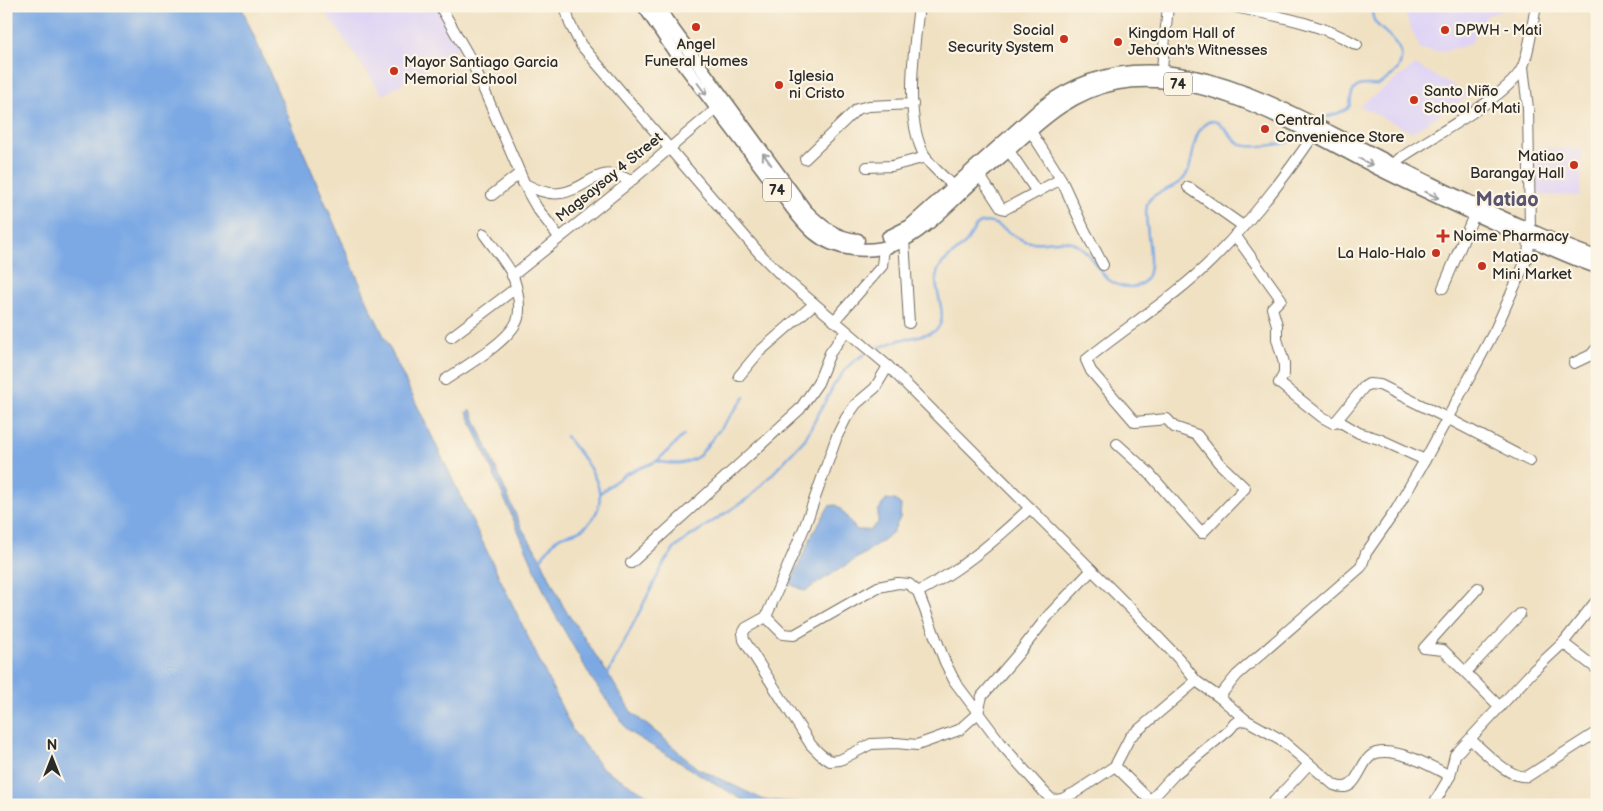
<svg xmlns="http://www.w3.org/2000/svg" width="1603" height="811" viewBox="0 0 1603 811" font-family="'Balsamiq Sans',sans-serif">
  <style>
    .built { fill: #dfd4f5 }
    .water { fill: #7ba9e4; stroke: #536a88 }
    .lines { fill: none; stroke-linecap: round; stroke-linejoin: round }
    .stream { stroke: #7ba9e4; stroke-width: 2.5 }
    .minor-casing { stroke: #706b60; stroke-width: 12 }
    .major-casing { stroke: #706b60; stroke-width: 15 }
    .minor { stroke: #fff; stroke-width: 10 }
    .major { stroke: #fff; stroke-width: 12 }
    .oneway { stroke: #a0a0a0 }
    .poi-dot { fill: #c8321e; stroke: #fcf5e5; stroke-width: 2 }
    .labels { text-anchor: middle; stroke-width: 4.5; stroke-linejoin: round; paint-order: stroke }
    .shield { fill: #fcf5e5; stroke: #6a6863; stroke-width: 1 }
    .shield-label { font-size: 14px; font-weight: bold; fill: #2b2b2b }
    .poi-label { font-size: 15px; fill: #2b2b2b; stroke: #fcf5e5; text-anchor: start }
    .street-label { font-size: 15px; fill: #2b2b2b; stroke: #fcf5e5 }
    .district-label { font-size: 20px; font-weight: bold; fill: #5a556f; stroke: #fcf5e5 }
  </style>
  <rect width="100%" height="100%" fill="#fcf5e5"/>
  <filter id="ink" filterUnits="userSpaceOnUse"><feTurbulence type="fractalNoise" baseFrequency=".02" numOctaves="2"/><feDisplacementMap in="SourceGraphic" scale="10" xChannelSelector="R" yChannelSelector="G"/><feConvolveMatrix kernelMatrix="1 2 1 2 8 2 1 2 1" color-interpolation-filters="sRGB"/></filter>
  <filter id="wash" filterUnits="userSpaceOnUse"><feTurbulence type="fractalNoise" baseFrequency=".0096" numOctaves="4" result="noise"/><feDisplacementMap in="SourceGraphic" scale="20" xChannelSelector="R" yChannelSelector="G"/><feGaussianBlur stdDeviation="1.12" result="paint"/><feColorMatrix in="noise" values="0 0 0 0 0 0 0 0 0 0 0 0 0 0 0 0 0 1.4 0 .05"/><feComposite in="paint" operator="in"/></filter>
  <g filter="url(#wash)">
    <rect width="100%" height="100%" fill="#f0e1c3"/>
    <g class="built">
      <polygon points="321,6 435,6 463,46 383,95"/>
      <polygon points="1408,6 1515,6 1486,16 1470,44 1442,52 1420,49 1405,14"/>
      <polygon points="1416,65 1470,95 1412,132 1359,106"/>
      <polygon points="1536,148 1582,149 1580,196 1536,195"/>
    </g>
    <g class="water">
      <polygon points="6,6 241,6 370,307 573,731 602,768 664,805 6,805"/>
      <polygon points="471,410 521,527 541,559 563,606 608,674 632,713 662,737 697,768 764,800 837,805 751,805 629,732 592,679 552,609 467,412"/>
      <path d="M 886,499 L 895,500 L 901,505 L 900,518 L 892,533 L 865,553 L 805,591 L 790,584 L 813,533 L 829,506 L 836,505 C 845,512 849,522 857,530 L 870,530 L 878,523 L 878,511 Z"/>
    </g>
    <g class="lines">
      <g class="stream">
        <path d="M 1319,120 C 1326,116 1343,113 1348,108 C 1351,105 1350,102 1351,97 C 1354,81 1366,86 1378,85 C 1398,74 1411,59 1392,39 C 1387,33 1379,28 1375,22 C 1372,17 1372,11 1371,6"/>
        <path d="M 875,349 C 883,346 891,343 900,340 C 908,338 930,335 936,330 C 949,319 936,294 936,280 C 936,260 958,254 968,240 C 972,234 973,226 981,223 C 997,218 1011,237 1025,241 C 1047,247 1065,232 1083,249 C 1098,263 1105,288 1130,287 C 1168,286 1139,223 1148,202 C 1153,191 1175,190 1185,177 C 1196,161 1190,138 1204,125 C 1220,110 1230,142 1242,145 C 1252,148 1282,145 1291,141 C 1294,140 1298,137 1301,135"/>
        <path d="M 657,461 C 673,465 685,465 699,456 L 745,397"/>
        <polyline points="600,493 625,474 657,461 684,435"/>
        <path d="M 541,559 C 546,552 554,539 561,536 C 570,533 579,533 586,526 C 619,496 585,461 566,436"/>
        <polyline points="608,674 665,561 676,547 689,537 750,497 778,468 805,439 834,385 844,371 854,361 865,354"/>
      </g>
    </g>
  </g>
  <g filter="url(#ink)">
    <g class="lines">
      <g class="minor-casing">
        <g id="minor">
          <polyline points="440,6 471,60 529,194 537,208 559,237"/>
          <polyline points="565,6 570,24 581,45 760,254 783,277 888,366 1136,614 1179,659 1196,681 1219,697"/>
          <path d="M 919,6 C 914,48 903,121 926,158 C 935,171 947,180 959,190"/>
          <path d="M 1231,6 C 1275,16 1318,22 1357,45"/>
          <polyline points="1161,79 1168,6"/>
          <polyline points="1030,130 1061,179 1084,229 1103,265"/>
          <polyline points="1005,145 1037,192"/>
          <polyline points="805,159 857,109 869,106 913,104"/>
          <polyline points="867,167 892,166 926,157"/>
          <path d="M 1390,170 L 1399,159 C 1426,140 1513,94 1523,66 C 1530,49 1532,25 1536,6"/>
          <polyline points="980,176 1001,208 1005,209 1061,179"/>
          <path d="M 523,183 C 535,189 547,195 561,193 C 590,189 596,162 631,181"/>
          <polyline points="1188,187 1243,226"/>
          <polyline points="492,195 519,174"/>
          <polyline points="1235,235 1281,299 1272,308 1277,325 1277,339 1284,363 1284,374 1279,383 1322,417 1333,423 1337,420 1364,387 1369,384 1380,385 1447,418 1530,461"/>
          <polyline points="904,239 909,323"/>
          <polyline points="512,276 631,181 722,104"/>
          <polyline points="1443,288 1474,215"/>
          <polyline points="834,321 882,266 884,247"/>
          <polyline points="451,337 516,288"/>
          <polyline points="1574,363 1591,355 1597,348"/>
          <polyline points="888,366 875,388 856,404 846,418 837,436 805,526 766,617 746,628 743,633 744,640 811,745 820,754 830,761 840,760 871,744 896,743 917,745 959,730 978,713 982,696 1019,653 1048,616 1092,570"/>
          <polyline points="739,376 759,352 814,304"/>
          <path d="M 445,380 C 464,367 512,340 518,318 C 521,305 517,288 513,276 C 507,263 493,247 484,234"/>
          <polyline points="1337,420 1359,433 1379,439 1425,460"/>
          <path d="M 1117,444 L 1149,473 L 1202,533 L 1245,488 L 1219,463 L 1197,435 L 1174,427 L 1167,419 L 1135,422 L 1091,371 L 1086,360 C 1127,326 1174,298 1212,260 C 1250,222 1283,180 1313,136"/>
          <polyline points="631,563 800,409 818,383 830,353 846,331"/>
          <polyline points="1478,588 1424,648 1443,650 1500,707"/>
          <path d="M 918,592 C 931,585 943,578 955,570 C 982,552 1006,530 1030,508"/>
          <polyline points="766,617 783,634 794,635 878,587 898,583 909,584 918,592 945,662 955,682 1003,746 1044,792 1051,799 1056,800 1062,799 1076,792 1115,766 1130,737 1196,681"/>
          <polyline points="1563,643 1597,669"/>
          <polyline points="1466,672 1520,614"/>
          <path d="M 1471,740 C 1484,751 1510,780 1528,776 L 1597,732"/>
          <polyline points="1115,766 1155,805"/>
          <path d="M 1450,776 C 1433,767 1397,747 1376,753 C 1357,760 1360,796 1334,785 L 1280,739 L 1246,720 L 1219,697 L 1237,675 L 1361,567 L 1366,553 L 1396,510 L 1425,460 L 1496,328 L 1528,256 L 1530,230 L 1528,108 L 1523,67"/>
          <polyline points="1151,800 1174,775 1229,730 1235,723 1246,720"/>
          <polyline points="1271,805 1309,764"/>
          <polyline points="1433,805 1450,776 1455,755 1533,671 1563,643 1597,600"/>
        </g>
      </g>
      <g class="major-casing">
        <g id="major">
          <path d="M 644,6 L 678,57 L 798,216 C 803,222 808,228 814,233 C 835,251 870,254 896,244 C 919,234 939,214 957,197 C 974,180 993,164 1011,148 C 1043,119 1073,91 1118,83 C 1207,68 1301,129 1377,168 C 1427,193 1478,216 1529,239 C 1552,249 1573,259 1597,267"/>
          <path d="M 658,6 L 667,21 L 805,210 C 821,226 835,238 858,240"/>
          <path d="M 888,237 L 910,226 L 1041,108 C 1148,25 1269,102 1371,153 C 1423,180 1476,206 1530,230 C 1552,240 1574,250 1597,257"/>
        </g>
      </g>
      <use href="#minor" class="minor"/>
      <use href="#major" class="major"/>
    </g>
    <defs><path id="oneway-shaft" d="M-6 0H5M1.5-3L5.5 0L1.5 3" fill="none" stroke-width="1.6" stroke-linecap="round" stroke-linejoin="round" transform="scale(1.25)"/></defs>
    <g class="oneway">
      <use href="#oneway-shaft" transform="translate(702 89) rotate(53)"/>
      <use href="#oneway-shaft" transform="translate(767 159) rotate(-126)"/>
      <use href="#oneway-shaft" transform="translate(1366 162) rotate(27)"/>
      <use href="#oneway-shaft" transform="translate(1432 195) rotate(26)"/>
    </g>
  </g>
  <g class="poi-dot">
    <circle cx="696" cy="27" r="5"/>
    <circle cx="1445" cy="30" r="5"/>
    <circle cx="1064" cy="39" r="5"/>
    <circle cx="1118" cy="42" r="5"/>
    <circle cx="394" cy="71" r="5"/>
    <circle cx="779" cy="85" r="5"/>
    <circle cx="1414" cy="100" r="5"/>
    <circle cx="1265" cy="129" r="5"/>
    <circle cx="1574" cy="165" r="5"/>
    <path d="M1440.5 228.5h5v5h5v5h-5v5h-5v-5h-5v-5h5z"/>
    <circle cx="1436" cy="253" r="5"/>
    <circle cx="1482" cy="266" r="5"/>
  </g>
  <g class="labels">
    <g class="shield">
      <rect x="1164" y="72.5" width="28" height="23" rx="4"/>
      <rect x="763" y="178.5" width="28" height="23" rx="4"/>
    </g>
    <g class="shield-label">
      <text x="1178" y="89">74</text>
      <text x="777" y="195">74</text>
    </g>
    <g class="poi-label">
      <text x="1054" y="35" text-anchor="end">Social<tspan x="1054" dy="17">Security System</tspan></text>
      <text x="1455" y="35">DPWH - Mati</text>
      <text x="1128" y="38">Kingdom Hall of<tspan x="1128" dy="17">Jehovah's Witnesses</tspan></text>
      <text x="696" y="49" text-anchor="middle">Angel<tspan x="696" dy="17">Funeral Homes</tspan></text>
      <text x="404" y="67">Mayor Santiago Garcia<tspan x="404" dy="17">Memorial School</tspan></text>
      <text x="789" y="81">Iglesia<tspan x="789" dy="17">ni Cristo</tspan></text>
      <text x="1424" y="96">Santo Niño<tspan x="1424" dy="17">School of Mati</tspan></text>
      <text x="1275" y="125">Central<tspan x="1275" dy="17">Convenience Store</tspan></text>
      <text x="1564" y="161" text-anchor="end">Matiao<tspan x="1564" dy="17">Barangay Hall</tspan></text>
      <text x="1453" y="241">Noime Pharmacy</text>
      <text x="1426" y="258" text-anchor="end">La Halo-Halo</text>
      <text x="1492" y="262">Matiao<tspan x="1492" dy="17">Mini Market</tspan></text>
    </g>
    <g class="street-label">
      <text transform="translate(609 177) rotate(-39)" y="5">Magsaysay 4 Street</text>
    </g>
    <g class="district-label">
      <text x="1507" y="206">Matiao</text>
    </g>
  </g>
  <rect width="1603" height="811" fill="none" stroke="#fcf5e5" stroke-width="25"/>
  <g transform="translate(52 758)" stroke="#fcf5e5" stroke-width="4" paint-order="stroke">
  <path d="M0-4L9 19L0 12L-9 19Z" fill="#2b2b2b"/>
  <text y="-8" font-size="14" font-weight="bold" text-anchor="middle" fill="#2b2b2b">N</text>
  </g>
</svg>
